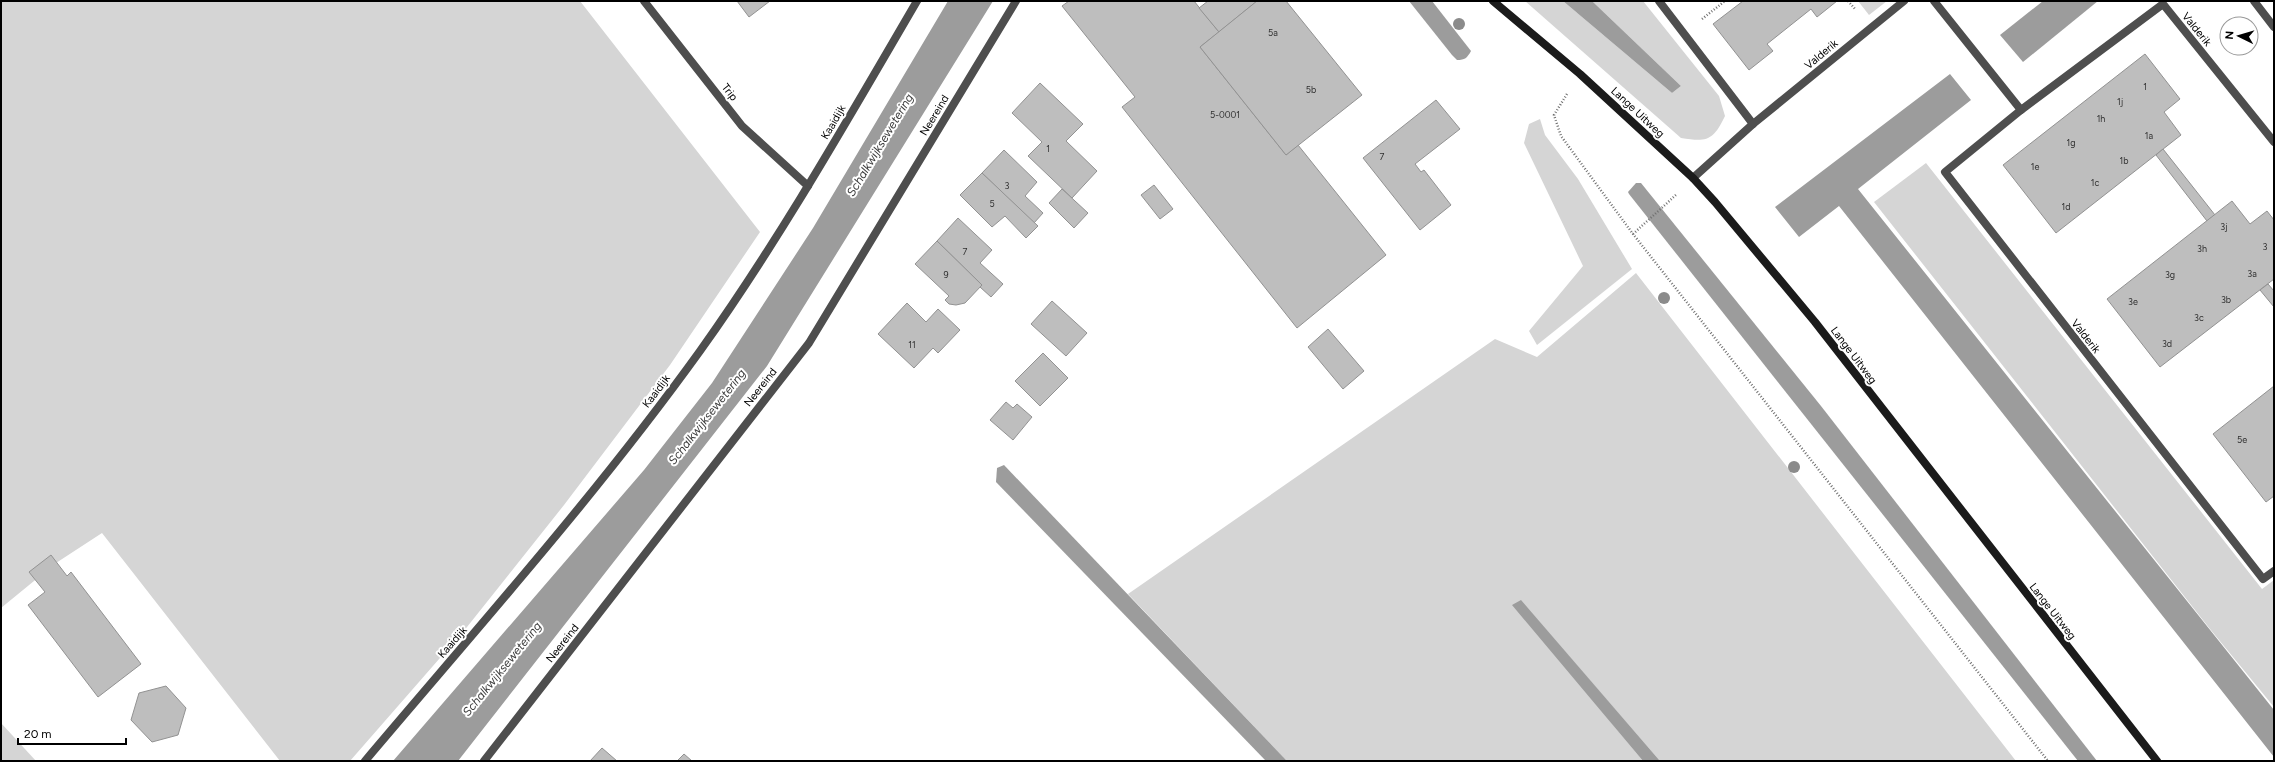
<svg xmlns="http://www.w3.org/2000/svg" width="2275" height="762" viewBox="0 0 2275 762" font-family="Figtree,sans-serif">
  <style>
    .green { fill: #d5d5d5 }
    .water { fill: #9c9c9c }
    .building { fill: #bebebe; stroke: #929292 }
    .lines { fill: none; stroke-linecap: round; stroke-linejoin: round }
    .path { stroke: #707070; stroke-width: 2.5; stroke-dasharray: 1 2; stroke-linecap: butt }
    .lane { stroke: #4e4e4e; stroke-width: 8 }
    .street { stroke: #4e4e4e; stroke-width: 8 }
    .secondary { stroke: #1b1b1b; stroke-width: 8 }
    .tree { fill: #8b8b8b }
    .labels { text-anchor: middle; stroke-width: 4; stroke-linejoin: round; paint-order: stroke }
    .number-label { font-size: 9px; fill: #303030 }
    .street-label { font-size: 11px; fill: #000; stroke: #fff }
    .water-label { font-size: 12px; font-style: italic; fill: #3d3d3d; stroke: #fff }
  </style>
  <rect width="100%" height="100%" fill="#fff"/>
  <g class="green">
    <polygon points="1,1 580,1 760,232 670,365 564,505 467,627 350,761 280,761 102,533 56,563 1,608"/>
    <path d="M 1525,1 L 1563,1 L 1672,93 L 1681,86 L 1592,1 L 1643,1 L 1719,96 L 1725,116 C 1713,141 1707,142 1681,138 Z"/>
    <polygon points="1858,1 1887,1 1869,15"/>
    <polygon points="1540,119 1545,135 1578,179 1632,269 1537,345 1529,331 1583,266 1524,143 1529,124"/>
    <polygon points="1926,163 2262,589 2274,580 2274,707 2210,629 1874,202"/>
    <polygon points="1636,273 2016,761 1660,761 1521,601 1613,725 1643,761 1287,761 1128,594 1495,339 1537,357"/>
    <polygon points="1,723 36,761 1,761"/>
  </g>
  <g class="water">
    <polygon points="948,1 993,1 767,366 458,761 393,761 644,470 712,383 813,228"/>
    <path d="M 1409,1 L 1432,1 L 1471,51 C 1467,58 1465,60 1457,60 L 1452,55 Z"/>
    <polygon points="1563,1 1592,1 1681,86 1672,93"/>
    <polygon points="2043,1 2098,1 2023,62 2000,35"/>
    <polygon points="1950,74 1971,100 1858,189 2274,710 2274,757 1839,206 1799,237 1775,207"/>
    <polygon points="1636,183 1641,183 1821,406 2097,761 2078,761 1629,194 1628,192"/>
    <polygon points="1004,465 1287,761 1266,761 996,482 997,468"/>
    <polygon points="1521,600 1641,739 1660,761 1643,761 1512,605"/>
  </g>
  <g class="building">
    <polygon points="737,1 770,1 749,17"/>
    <polygon points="1069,1 1194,1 1219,32 1200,47 1286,155 1298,145 1386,255 1297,328 1122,107 1135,97 1062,6"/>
    <polygon points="1208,1 1257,1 1219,32 1199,8"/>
    <polygon points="1257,1 1286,1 1362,95 1286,155 1200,47"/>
    <polygon points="1743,1 1837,1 1817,17 1811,9 1767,44 1773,51 1749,70 1713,24"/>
    <polygon points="2145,54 2180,99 2164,112 2181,135 2056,233 2003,165"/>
    <polygon points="1040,83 1083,124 1066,141 1097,171 1072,198 1028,156 1042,142 1012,113"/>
    <polygon points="1436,100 1460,129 1415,164 1421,172 1424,170 1451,205 1420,230 1363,158"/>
    <polygon points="2163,149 2215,215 2207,221 2156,155"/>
    <polygon points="1004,150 1037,182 1025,196 1043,213 1034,223 982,173"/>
    <polygon points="982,173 1038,226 1026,238 1005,216 992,227 960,195"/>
    <polygon points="1154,185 1173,209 1160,219 1141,195"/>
    <polygon points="1062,189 1088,213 1074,228 1049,203"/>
    <polygon points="2232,201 2250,224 2267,211 2274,220 2274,279 2160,367 2107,299"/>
    <polygon points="958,218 992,250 980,263 1003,284 991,297 980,287 982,285 937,241"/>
    <polygon points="937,241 982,285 965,303 956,305 949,304 945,300 949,296 915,264"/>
    <polygon points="2268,284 2274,291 2274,307 2260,290"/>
    <polygon points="1052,301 1087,333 1066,356 1031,324"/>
    <polygon points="907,303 926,322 938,309 960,330 938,353 933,348 914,368 878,334"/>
    <polygon points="1328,329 1364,371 1343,389 1308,347"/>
    <polygon points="1043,353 1068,378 1040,406 1015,381"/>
    <polygon points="2274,386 2274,496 2266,502 2213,434"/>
    <polygon points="1006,402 1013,408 1017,404 1032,417 1013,440 990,420"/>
    <polygon points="51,555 67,576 71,572 141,664 98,697 28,605 45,592 29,572"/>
    <polygon points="166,686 186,708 178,735 152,742 131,720 139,693"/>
    <polygon points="602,748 617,761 590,761"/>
    <polygon points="684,754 692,761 677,761"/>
  </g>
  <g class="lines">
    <g class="path">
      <polyline points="1848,1 1856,10"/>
      <polyline points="1702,19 1725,1"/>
      <polyline points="1567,94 1554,115 1561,136 1633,234 2048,761"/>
      <polyline points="1633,234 1677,194"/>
    </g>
    <polyline class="lane" points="644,1 742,126 808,186"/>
    <g class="street">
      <polyline points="1659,1 1753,124"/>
      <polyline points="1934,1 2021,110 1945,172 2263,579 2274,571"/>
      <polyline points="2254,1 2274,27"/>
      <polyline points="2021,110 2163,4 2274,142"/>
      <polyline points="1693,178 1753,124 1904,1"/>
      <path d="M 365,761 C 479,626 597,494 700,351 C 780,239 848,119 917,1"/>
      <polyline points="484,761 809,343 1016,1"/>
    </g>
    <polyline class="secondary" points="1493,1 1580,74 1693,178 1715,202 1815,322 2157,761"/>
  </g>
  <g class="tree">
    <circle cx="1459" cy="24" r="6"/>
    <circle cx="1664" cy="298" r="6"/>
    <circle cx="1794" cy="467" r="6"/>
  </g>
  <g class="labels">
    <g class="number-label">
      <text x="1273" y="36">5a</text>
      <text x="2145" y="90">1</text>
      <text x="1311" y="93">5b</text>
      <text x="2120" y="105">1j</text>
      <text x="1225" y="118">5-0001</text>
      <text x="2101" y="122">1h</text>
      <text x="2149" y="139">1a</text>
      <text x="2071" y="146">1g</text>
      <text x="1048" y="152">1</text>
      <text x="1382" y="160">7</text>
      <text x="2124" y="164">1b</text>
      <text x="2035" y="170">1e</text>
      <text x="2095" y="186">1c</text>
      <text x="1007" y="189">3</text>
      <text x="992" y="207">5</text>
      <text x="2066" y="210">1d</text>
      <text x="2224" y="230">3j</text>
      <text x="2265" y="250">3</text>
      <text x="2202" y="252">3h</text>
      <text x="965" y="255">7</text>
      <text x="2252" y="277">3a</text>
      <text x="946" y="278">9</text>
      <text x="2170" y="278">3g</text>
      <text x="2226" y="303">3b</text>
      <text x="2133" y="305">3e</text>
      <text x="2199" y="321">3c</text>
      <text x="2167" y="347">3d</text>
      <text x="912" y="348">11</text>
      <text x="2242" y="443">5e</text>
    </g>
    <g class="street-label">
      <text transform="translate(2197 29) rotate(51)" y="4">Valderik</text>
      <text transform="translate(1821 54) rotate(-40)" y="4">Valderik</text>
      <text transform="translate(730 92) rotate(52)" y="4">Trip</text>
      <text transform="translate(1638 112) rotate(43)" y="4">Lange Uitweg</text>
      <text transform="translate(934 115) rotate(-59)" y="4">Neereind</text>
      <text transform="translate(833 122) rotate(-60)" y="4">Kaaidijk</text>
      <text transform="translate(2086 336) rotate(52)" y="4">Valderik</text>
      <text transform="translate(1854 355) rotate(53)" y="4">Lange Uitweg</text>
      <text transform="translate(760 387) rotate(-52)" y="4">Neereind</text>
      <text transform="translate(656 391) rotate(-53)" y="4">Kaaidijk</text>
      <text transform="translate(2053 611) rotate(52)" y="4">Lange Uitweg</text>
      <text transform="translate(452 642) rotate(-49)" y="4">Kaaidijk</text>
      <text transform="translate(562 643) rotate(-52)" y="4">Neereind</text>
    </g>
    <g class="water-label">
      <text transform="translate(880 145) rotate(-59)" y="4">Schalkwijksewetering</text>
      <text transform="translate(707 417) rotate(-52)" y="4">Schalkwijksewetering</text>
      <text transform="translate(502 669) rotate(-51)" y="4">Schalkwijksewetering</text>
    </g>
  </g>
  <rect width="2275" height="762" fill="none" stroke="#000000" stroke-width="4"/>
  <g transform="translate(2239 36) rotate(275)"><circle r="19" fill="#ffffff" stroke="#999999"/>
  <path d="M0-3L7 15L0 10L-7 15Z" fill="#000000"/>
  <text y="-6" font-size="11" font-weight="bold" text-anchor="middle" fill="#000000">N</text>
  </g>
  <path d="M18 738v6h108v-6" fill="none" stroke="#000000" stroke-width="2"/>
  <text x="24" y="738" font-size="12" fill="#000000" stroke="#ffffff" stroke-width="3" paint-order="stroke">20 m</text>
</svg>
